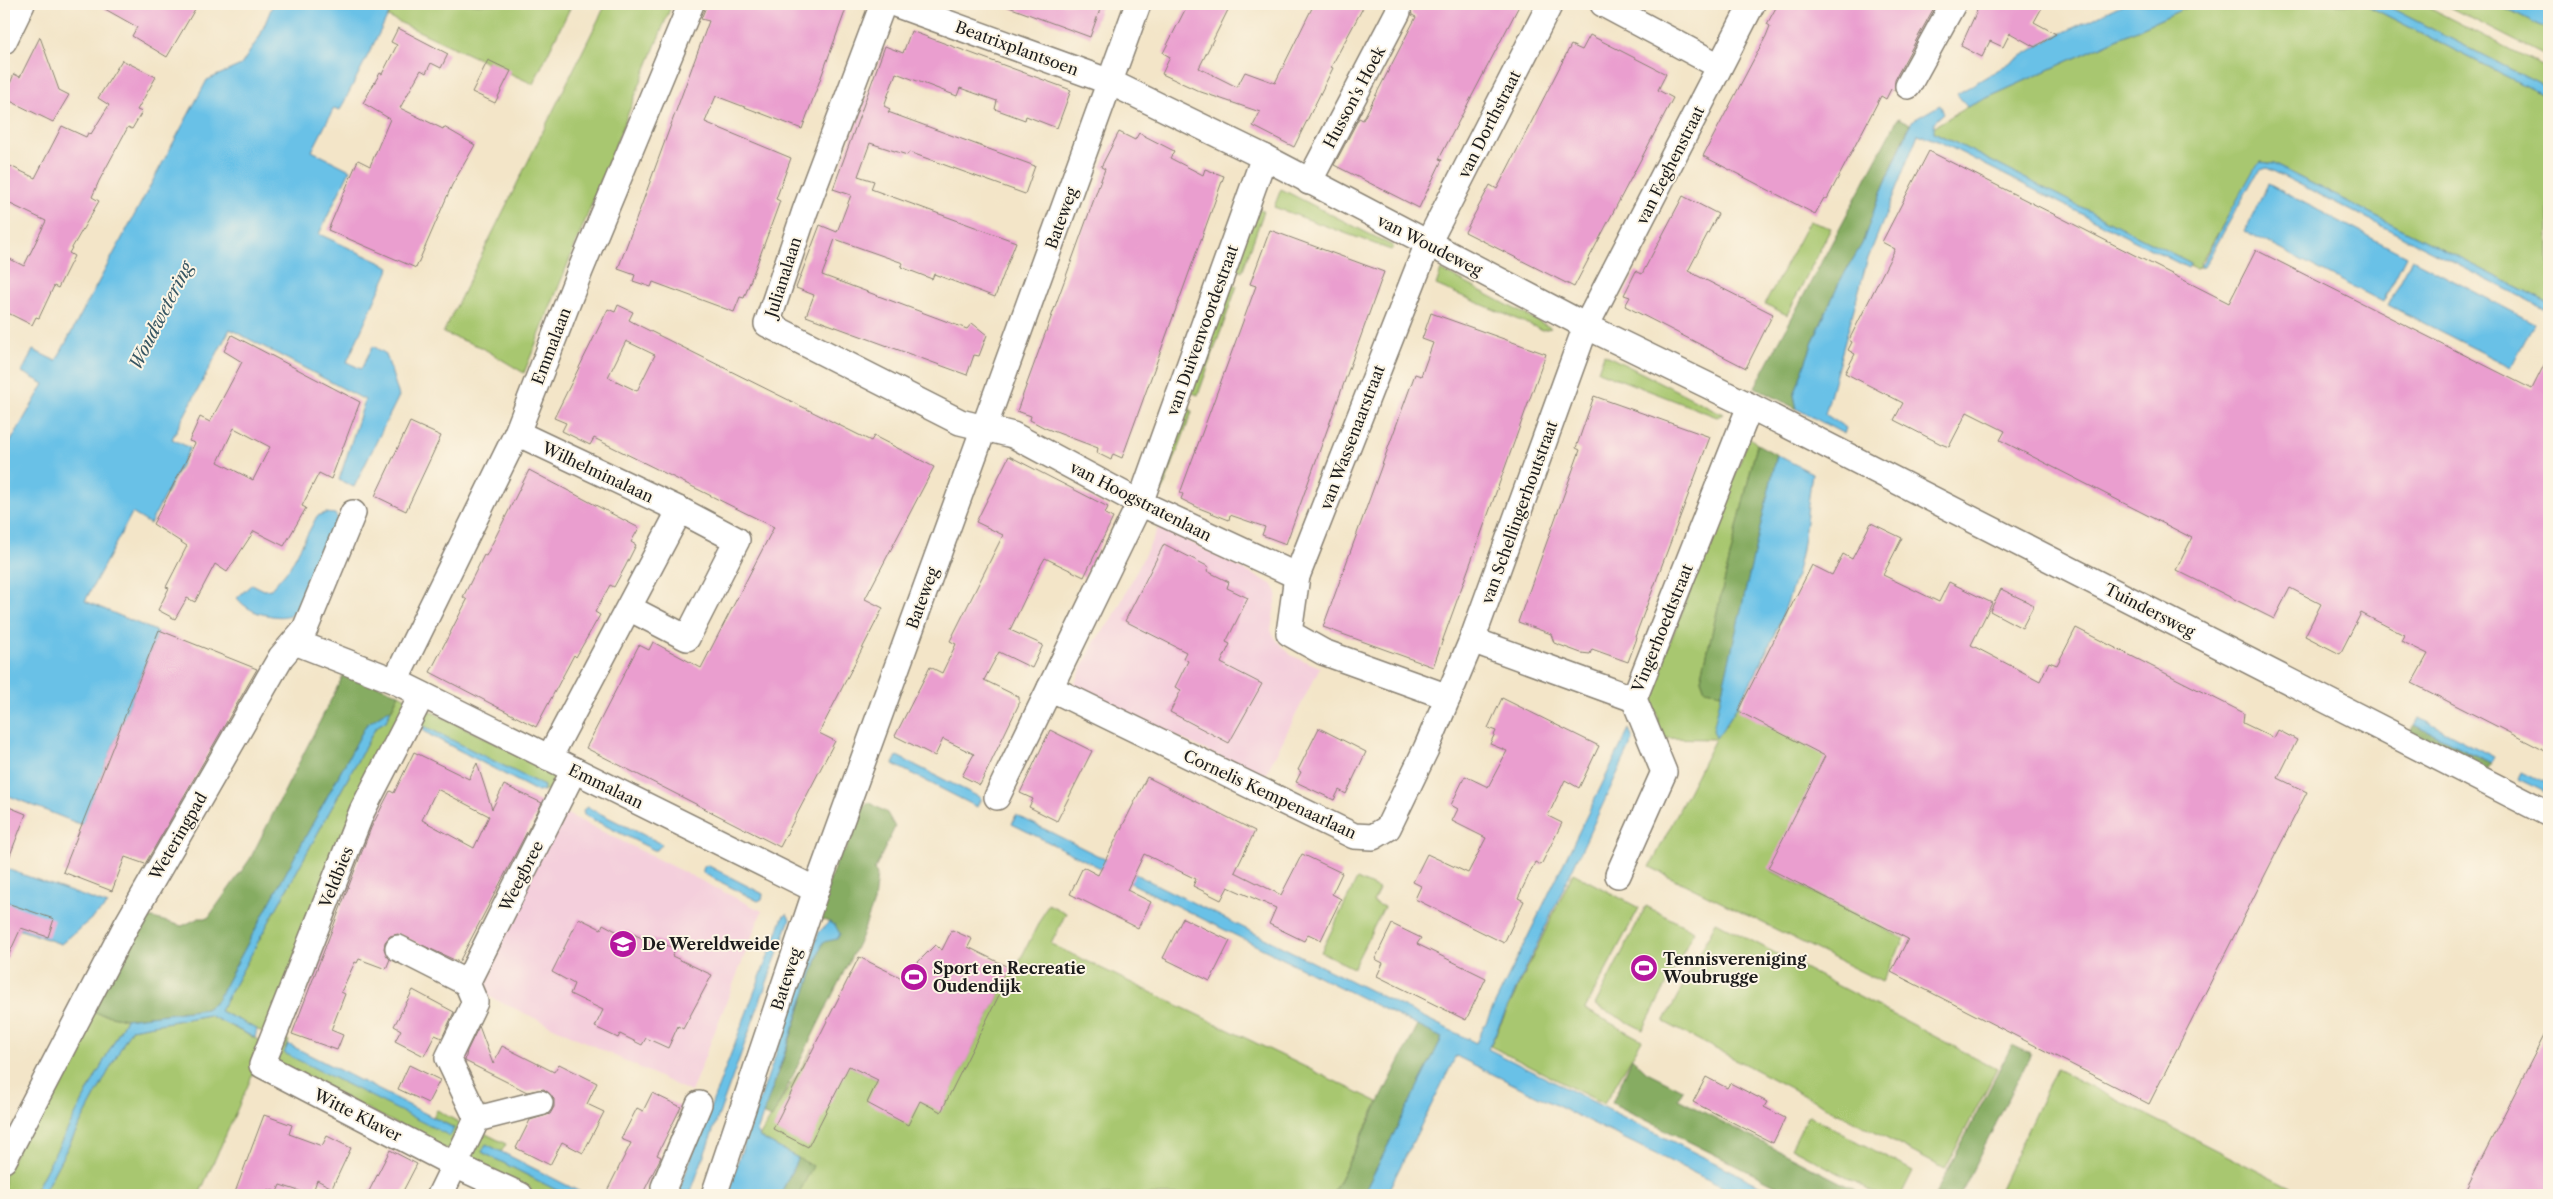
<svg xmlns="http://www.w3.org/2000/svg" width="2553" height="1199" viewBox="0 0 2553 1199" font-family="'Libre Caslon Text',serif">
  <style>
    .built { fill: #f4cfdc }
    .green { fill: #a8c76f; stroke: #627246 }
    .forest { fill: #86ac62; stroke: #51643f }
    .water { fill: #69c1e7; stroke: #426e82 }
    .building { fill: #ea9ecf; fill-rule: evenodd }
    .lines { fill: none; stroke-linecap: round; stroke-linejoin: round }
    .minor-casing { stroke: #888072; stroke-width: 28 }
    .minor { stroke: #fff; stroke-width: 25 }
    .labels { text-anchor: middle; stroke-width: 4; stroke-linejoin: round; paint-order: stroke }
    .street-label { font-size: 16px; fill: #1c1c1c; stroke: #fcf5e5 }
    .poi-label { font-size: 16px; font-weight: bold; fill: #1c1c1c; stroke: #fcf5e5; text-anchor: start }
    .water-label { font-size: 18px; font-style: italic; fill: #375663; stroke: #fcf5e5 }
  </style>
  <rect width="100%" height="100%" fill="#fcf5e5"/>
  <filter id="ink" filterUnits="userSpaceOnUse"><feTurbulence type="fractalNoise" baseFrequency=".02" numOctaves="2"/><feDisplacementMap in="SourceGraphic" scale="10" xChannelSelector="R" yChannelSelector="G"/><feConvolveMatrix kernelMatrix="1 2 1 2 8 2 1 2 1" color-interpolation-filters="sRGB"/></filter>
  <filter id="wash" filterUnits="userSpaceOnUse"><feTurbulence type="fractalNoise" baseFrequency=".0096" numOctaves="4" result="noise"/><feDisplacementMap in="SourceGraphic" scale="20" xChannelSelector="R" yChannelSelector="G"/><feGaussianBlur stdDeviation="1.12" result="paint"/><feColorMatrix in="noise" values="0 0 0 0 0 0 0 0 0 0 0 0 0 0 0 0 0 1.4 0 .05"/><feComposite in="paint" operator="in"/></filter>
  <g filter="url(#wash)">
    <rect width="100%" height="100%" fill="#f3e5c8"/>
    <g class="built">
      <polygon points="1159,526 1273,585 1277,593 1271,630 1276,640 1292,656 1320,667 1264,778 1073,687 1095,641 1113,618"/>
      <polygon points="561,811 762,911 691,1092 488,996 481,976"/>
    </g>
    <g class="green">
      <polygon points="394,4 572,4 533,84 388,17"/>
      <polygon points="606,4 672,4 524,373 481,347 443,333"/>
      <polygon points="2194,4 2364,4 2549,98 2549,303 2273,164 2261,162 2200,263 2202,267 2196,269 2189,266 2191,263 1934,132 1933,127 1967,107"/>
      <polygon points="2383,4 2422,4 2549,69 2549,89"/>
      <polygon points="2443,4 2498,4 2549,30 2549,58"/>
      <polygon points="1281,189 1391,245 1394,247 1391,250 1274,207"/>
      <polygon points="1253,206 1264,211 1242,272 1232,267"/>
      <polygon points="1809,221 1831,228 1787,315 1765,304"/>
      <polygon points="1441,270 1551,328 1542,330 1436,285"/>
      <polygon points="1226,282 1237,286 1198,395 1187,391"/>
      <polygon points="1604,354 1723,414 1717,417 1598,371"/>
      <polygon points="1182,403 1189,407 1192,412 1162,492 1156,488"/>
      <polygon points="1749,437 1757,444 1701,679 1705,690 1722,693 1714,730 1726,725 1737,705 1832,754 1770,870 1904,939 1882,982 1650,867 1715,739 1657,738 1658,717 1650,700 1657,674 1714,533"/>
      <polygon points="399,694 409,700 266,1034 220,1011 376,727 386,721"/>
      <polygon points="426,709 558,774 557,787 543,791 544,786 413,722"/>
      <polygon points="1573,873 1639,908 1585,1009 1642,1040 1604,1104 1490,1046"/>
      <polygon points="1357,879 1379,889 1373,902 1384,907 1353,968 1321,952"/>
      <polygon points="1048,904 1066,913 1051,944 1378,1102 1332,1195 780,1195 798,1158 759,1137 813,1048 941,1111 1012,969 1019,962"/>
      <polygon points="1646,906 1694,931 1643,1030 1595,1005"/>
      <polygon points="1716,922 1997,1069 1945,1169 1664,1022"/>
      <polygon points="86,1011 126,1019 33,1195 4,1195 4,1176"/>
      <polygon points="209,1015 262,1042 253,1074 199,1195 42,1195 131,1029"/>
      <polygon points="280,1036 289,1041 285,1049 454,1128 433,1117 437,1110 467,1127 458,1146 446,1149 277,1063"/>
      <polygon points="2056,1069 2305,1195 1997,1195"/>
      <polygon points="1808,1115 1913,1171 1901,1195 1880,1195 1791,1148"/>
      <polygon points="484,1133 506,1144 501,1152 486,1144 482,1152 566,1195 538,1195 474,1163 470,1151 479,1135"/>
    </g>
    <g class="forest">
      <polygon points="1898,118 1910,124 1877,202 1862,244 1840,281 1814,339 1794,395 1797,409 1755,387"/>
      <polygon points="1757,444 1777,455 1722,693 1705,690 1701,679"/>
      <polygon points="345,672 399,694 391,710 388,710 366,725 216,1002 206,1009 126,1019 86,1011 137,918 153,918 182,926 199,918 208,918 250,859"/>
      <polygon points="2415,725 2491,763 2485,771 2408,734"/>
      <polygon points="869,802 887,813 895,827 874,871 877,874 874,902 861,937 772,1118 762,1114 779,1072 823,941 837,939 829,922 817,918 840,851 845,852 862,805 865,806"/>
      <polygon points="1418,1025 1442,1038 1363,1195 1332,1195"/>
      <polygon points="2012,1045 2031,1054 1960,1195 1935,1195"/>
      <polygon points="1632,1058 1647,1072 1683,1090 1678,1099 1865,1195 1795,1195 1612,1103"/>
      <polygon points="798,1158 813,1166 798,1195 780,1195"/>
    </g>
    <g class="water">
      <polygon points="273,4 394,4 340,110 334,108 312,151 350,170 319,234 390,267 347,362 361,369 373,346 386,354 399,396 354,487 339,480 365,400 230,329 172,439 190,448 150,524 132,513 85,601 158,632 82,825 4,794 4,453 44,384 22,372 33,350 56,361 207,80 241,65 260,36"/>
      <polygon points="2123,4 2194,4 1967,107 1957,94 2052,38"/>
      <polygon points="2364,4 2383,4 2549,89 2549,98"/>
      <polygon points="2498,4 2549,4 2549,30"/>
      <polygon points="1940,105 1944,113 1934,122 1934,132 1938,134 2191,263 2188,268 1940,142 1918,134 1867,261 1825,414 1846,428 1844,434 1797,409 1794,395 1814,339 1840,281 1862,244 1877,202 1912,121"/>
      <polygon points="2261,162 2273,164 2549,303 2549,311 2267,168 2261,170 2254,178 2204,267 2200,267 2254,169"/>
      <polygon points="2268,184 2406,256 2383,302 2245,231"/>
      <polygon points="2412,259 2534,323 2511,367 2388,305"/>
      <path d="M 1777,455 L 1812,473 C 1807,508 1805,545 1795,579 C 1782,625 1745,700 1716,738 L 1713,730 Z"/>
      <path d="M 326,513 L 335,514 L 341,524 C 331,546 311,601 293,613 C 287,618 275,617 267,615 C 255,613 245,608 237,598 L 252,584 L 264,590 L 271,589 L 290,567 L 317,516 Z"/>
      <polygon points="388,710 391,710 386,721 376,727 220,1011 257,1029 255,1038 209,1015 131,1029 42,1195 33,1195 126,1019 206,1009 216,1002 366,725"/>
      <polygon points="2419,718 2494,757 2491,763 2415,725"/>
      <polygon points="424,726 544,786 543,791 538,792 430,735 423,730"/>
      <polygon points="1629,729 1633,740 1488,1049 1779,1195 1739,1195 1456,1056 1386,1195 1363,1195 1442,1038 1012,824 1016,815 1476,1043"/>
      <polygon points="897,756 981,798 977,807 893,764"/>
      <polygon points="2521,771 2549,785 2549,794 2518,779"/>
      <polygon points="587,807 654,840 662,844 657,850 654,850 584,815 583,810"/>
      <polygon points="707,865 763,894 762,899 758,901 703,873 703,868"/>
      <polygon points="4,868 108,905 61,944 4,924"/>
      <polygon points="787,914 790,919 690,1194 679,1190 783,917"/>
      <polygon points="829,922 835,925 840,934 837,939 823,942 757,1132 759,1137 798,1158 780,1195 726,1195 819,932"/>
      <polygon points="288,1044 454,1128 450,1136 284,1053"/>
      <polygon points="486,1144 586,1195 566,1195 482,1152"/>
    </g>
    <g id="blocks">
      <g class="building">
        <polygon points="96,4 198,4 167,57 132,36 137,27"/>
        <polygon points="707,4 831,4 846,9 802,129 716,96 705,122 791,158 776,199 780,201 761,253 744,298 740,297 734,312 653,282 651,287 633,281 635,275 618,269 709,21 701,19"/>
        <polygon points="1007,4 1102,4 1090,37 1006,6"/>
        <polygon points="1188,4 1231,4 1199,68 1237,87 1245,72 1275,83 1314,4 1365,4 1331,67 1333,68 1294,147 1253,126 1260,112 1201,92 1162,74 1170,57 1163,53"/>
        <polygon points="1410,4 1520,4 1439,159 1442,160 1419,208 1334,165 1359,118 1363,120 1416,17 1412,15"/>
        <polygon points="1778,4 1936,4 1895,79 1895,91 1891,89 1886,99 1881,96 1827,199 1824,198 1815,214 1703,156 1766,36 1770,26 1767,24"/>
        <polygon points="1980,4 2044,4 2034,22 2056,34 2035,47 2010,33 2003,47 1990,41 1982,57 1961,46"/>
        <polygon points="398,28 448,54 441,68 431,63 426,73 421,70 400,108 443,129 444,127 475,145 452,185 416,268 328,230 358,160 370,166 390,119 363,103 380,73 382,74 397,45 391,42"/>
        <polygon points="911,31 1071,90 1057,128 1026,116 1025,120 995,109 997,101 960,88 957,96 896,73 884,106 890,109 888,112 1035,166 1025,194 909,152 907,155 870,143 858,176 874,181 871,189 1016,242 995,297 934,274 932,279 901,267 903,263 835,239 828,259 822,275 967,329 972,323 987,335 979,356 974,355 967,375 806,316 814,295 796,288 820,225 837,232 851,195 833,189 885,46 903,53"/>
        <polygon points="1590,35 1666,74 1658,90 1673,98 1574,287 1465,232 1490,185 1497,189 1571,45 1582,50"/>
        <polygon points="40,37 59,90 69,95 53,122 4,98 14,74 20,77"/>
        <polygon points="122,60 156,77 137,110 142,112 132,129 128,127 99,181 92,197 99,201 69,253 74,256 58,288 54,286 39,318 36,317 32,325 4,311 4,256 24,266 46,221 4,201 4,163 35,178 62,126 86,137 88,133 91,134 109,105 98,98"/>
        <polygon points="488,60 511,71 495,103 472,92"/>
        <polygon points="1119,132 1135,140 1139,133 1174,151 1170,158 1203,175 1205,169 1224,176 1122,458 1113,454 1111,460 1097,453 1098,448 1045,428 1030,420 1031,416 1017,411 1105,169 1101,167"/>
        <polygon points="1929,151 2229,303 2256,250 2532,389 2549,355 2549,753 2412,683 2428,654 2401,641 2404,635 2361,613 2340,654 2305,636 2321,604 2290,588 2274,619 2176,570 2192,538 2000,440 2005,431 1967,412 1949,447 1941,444 1894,420 1903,403 1845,373 1855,354 1848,350 1852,342 1849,340 1895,249 1882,242"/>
        <polygon points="1683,196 1718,214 1688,271 1773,314 1746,368 1625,306 1630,297 1624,295 1636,271 1642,274"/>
        <polygon points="1270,230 1384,272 1286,544 1262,535 1265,527 1230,515 1229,520 1199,508 1181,499 1183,494 1180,493 1256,286 1250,284"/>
        <path d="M 618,305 L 633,312 L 629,320 L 640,326 L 871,441 L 874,436 L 934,467 L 865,599 L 883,608 L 819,733 L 835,741 L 780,847 L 586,748 L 639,645 L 649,650 L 653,642 L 701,668 L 774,527 L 594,438 L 590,445 L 562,431 L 566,423 L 554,418 L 608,309 L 615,312 ZM 626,341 L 655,355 L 637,391 L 608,377 Z"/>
        <polygon points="1431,313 1546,354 1433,667 1323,627 1415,374 1421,376 1433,343 1422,339"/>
        <path d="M 232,335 L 360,402 L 331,479 L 319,473 L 302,506 L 306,508 L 284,546 L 254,531 L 227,572 L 215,564 L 195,602 L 187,598 L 175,619 L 158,610 L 169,588 L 166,587 L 187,546 L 153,524 L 195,443 L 189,441 L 200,417 L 210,422 L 242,362 L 224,351 ZM 234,428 L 270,447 L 253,480 L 218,462 Z"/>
        <polygon points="1594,396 1710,437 1635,637 1637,638 1628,662 1592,649 1590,654 1581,653 1554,643 1551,634 1518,622 1580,450 1576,448"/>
        <polygon points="410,422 441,436 406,511 375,496"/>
        <polygon points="1009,456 1108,507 1105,514 1113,518 1084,577 1045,558 1041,565 1010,630 1043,645 1032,668 999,652 984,680 1019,697 1019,704 980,785 962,776 974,754 943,739 935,756 895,736 930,667 942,673 956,644 950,641 1003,535 976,522"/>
        <polygon points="529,470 639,528 631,542 636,545 625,567 614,587 610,585 595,612 600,615 576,657 574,655 536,727 430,672 467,600 463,597 484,555 486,556"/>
        <polygon points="1871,523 1902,538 1883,575 1939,602 1949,582 1992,603 1971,645 2040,681 2049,662 2057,665 2076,628 2244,713 2243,723 2274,738 2278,730 2297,740 2278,778 2307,792 2149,1104 1891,972 1908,939 1768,868 1825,756 1738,711 1812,565 1832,575 1843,554 1852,559"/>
        <polygon points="1164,544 1209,567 1207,571 1229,582 1227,588 1248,598 1226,642 1230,644 1221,663 1262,684 1229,743 1170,712 1181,690 1175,687 1188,661 1183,658 1186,652 1125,621"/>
        <polygon points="2001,589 2034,605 2022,628 1990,611"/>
        <polygon points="159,630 257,669 145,864 125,857 112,891 63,872"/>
        <polygon points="1502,698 1599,746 1579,788 1565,780 1548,816 1562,823 1541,865 1535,862 1518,898 1524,901 1504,943 1415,899 1421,886 1413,882 1427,854 1468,873 1486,838 1452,821 1458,809 1451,805 1465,776 1488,787 1507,751 1490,744 1496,731 1488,728"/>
        <polygon points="1319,728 1366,752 1346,794 1339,790 1334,800 1296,782 1301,772 1298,770"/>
        <polygon points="1050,730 1092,751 1057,821 1029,807 1033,799 1020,793"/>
        <path d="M 414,752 L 469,779 L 477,763 L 492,809 L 504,785 L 542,803 L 459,962 L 398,934 L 390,936 L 385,942 L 384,949 L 390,959 L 386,969 L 359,959 L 357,963 L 355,962 L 341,992 L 345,994 L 331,1030 L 343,1035 L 337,1050 L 292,1034 L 371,828 L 390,791 L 394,793 ZM 437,789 L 489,816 L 474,848 L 422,820 Z"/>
        <polygon points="1147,777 1255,831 1235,872 1281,895 1302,854 1342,873 1332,894 1341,899 1321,940 1308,934 1304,941 1269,924 1276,908 1228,887 1221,900 1193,886 1196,879 1144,854 1127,890 1151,902 1138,928 1070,894 1083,867 1098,875"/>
        <polygon points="4,805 26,814 5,868 4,868"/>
        <polygon points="4,902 54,919 48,937 21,928 4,965"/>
        <polygon points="579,918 601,929 603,924 625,936 627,931 650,942 652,938 675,949 672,956 712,975 683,1029 678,1026 668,1048 646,1038 642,1045 620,1034 618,1038 595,1027 603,1010 570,994 574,984 552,972"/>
        <polygon points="1183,918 1230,941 1210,981 1163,958"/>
        <polygon points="1392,924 1421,938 1417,944 1486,978 1466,1020 1377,976 1383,963 1375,959"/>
        <polygon points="952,930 972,939 968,947 1012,969 941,1112 920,1101 908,1125 867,1103 878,1080 849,1066 808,1147 773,1129 859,957 902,978 935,945 942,950"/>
        <polygon points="413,990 454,1012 442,1038 435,1035 424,1056 395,1041 401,1030 394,1026"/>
        <polygon points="479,1026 493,1064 502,1046 554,1072 559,1064 597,1083 587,1104 604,1112 583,1153 562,1142 550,1165 516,1148 530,1120 550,1114 554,1107 554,1099 544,1089 527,1092 465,1061 467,1051"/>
        <polygon points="2549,1026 2549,1195 2463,1195"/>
        <polygon points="409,1065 440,1080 428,1103 398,1089"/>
        <polygon points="1706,1077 1727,1088 1730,1083 1767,1102 1764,1107 1785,1118 1773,1143 1693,1102"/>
        <polygon points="652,1093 681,1107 657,1155 661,1157 642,1195 605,1195 631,1143 621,1139 637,1108 643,1111"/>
        <polygon points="264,1115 292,1125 289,1134 322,1146 327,1136 351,1148 332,1188 317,1180 312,1195 280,1185 277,1192 268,1189 267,1195 234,1195"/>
        <polygon points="390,1150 417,1164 401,1195 367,1195"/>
      </g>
    </g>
  </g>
  <g filter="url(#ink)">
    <use href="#blocks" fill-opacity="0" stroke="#888072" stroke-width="1"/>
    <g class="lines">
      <g class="minor-casing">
        <g id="minor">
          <polyline points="883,4 805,211 767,324 960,422 1013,435 1140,503 1297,576"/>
          <polyline points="895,4 1110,82 1264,157 1586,326 1750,406 2549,814"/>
          <polyline points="1603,4 1719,66"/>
          <polyline points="4,41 22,4"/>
          <polyline points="1908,86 1953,4"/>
          <polyline points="1309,182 1398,12"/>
          <polyline points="517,433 680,510 549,758"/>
          <polyline points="629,608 687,638 737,540 680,510"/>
          <polyline points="1472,640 1634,699"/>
          <polyline points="295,642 395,681 816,890"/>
          <polyline points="395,681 517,433 580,271 691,4"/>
          <polyline points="1050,688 1354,836 1373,837 1388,828 1426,749 1472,640 1586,326 1752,4"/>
          <polyline points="422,695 362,811 262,1065 455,1165 520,1195"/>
          <polyline points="1448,697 1323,652 1289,633 1297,576 1428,243 1550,4"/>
          <polyline points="997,797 1140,503 1264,157"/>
          <polyline points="1618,875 1664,772 1634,699 1750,406"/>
          <polyline points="398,948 467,983"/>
          <polyline points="477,1119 448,1058 475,1002 467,983 574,770"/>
          <polyline points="4,1160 126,926 281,657 305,629 353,513"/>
          <polyline points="440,1195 477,1119 540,1103"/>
          <polyline points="666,1195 664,1187 699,1104"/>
          <polyline points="714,1195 816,890 1138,4"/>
        </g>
      </g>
      <use href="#minor" class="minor"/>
    </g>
  </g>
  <defs>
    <g id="school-disc" transform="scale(1.4375)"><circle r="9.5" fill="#b5179e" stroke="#fcf5e5"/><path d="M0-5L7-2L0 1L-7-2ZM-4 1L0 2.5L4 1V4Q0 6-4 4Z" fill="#fff"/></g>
    <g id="stadium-disc" transform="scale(1.4375)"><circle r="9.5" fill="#b5179e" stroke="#fcf5e5"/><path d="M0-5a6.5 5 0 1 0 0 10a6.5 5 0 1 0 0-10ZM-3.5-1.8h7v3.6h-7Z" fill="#fff"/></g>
  </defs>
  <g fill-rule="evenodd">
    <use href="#school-disc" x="623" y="944"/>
    <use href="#stadium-disc" x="1644" y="968"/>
    <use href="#stadium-disc" x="914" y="977"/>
  </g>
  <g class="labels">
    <g class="street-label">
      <text transform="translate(1017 48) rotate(20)" y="6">Beatrixplantsoen</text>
      <text transform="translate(1354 97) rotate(-62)" y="6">Husson's Hoek</text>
      <text transform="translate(1489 124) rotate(-63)" y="6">van Dorthstraat</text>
      <text transform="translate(1670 165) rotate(-63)" y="6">van Eeghenstraat</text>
      <text transform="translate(1061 218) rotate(-70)" y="6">Bateweg</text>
      <text transform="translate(1430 245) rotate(27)" y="6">van Woudeweg</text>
      <text transform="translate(783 277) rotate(-72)" y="6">Julianalaan</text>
      <text transform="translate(1202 330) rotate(-70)" y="6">van Duivenvoordestraat</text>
      <text transform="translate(551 346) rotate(-69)" y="6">Emmalaan</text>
      <text transform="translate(1352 437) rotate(-69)" y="6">van Wassenaarstraat</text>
      <text transform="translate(598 472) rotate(25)" y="6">Wilhelminalaan</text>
      <text transform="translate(1141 501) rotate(27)" y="6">van Hoogstratenlaan</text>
      <text transform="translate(1519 512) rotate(-70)" y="6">van Schellingerhoutstraat</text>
      <text transform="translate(922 598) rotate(-70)" y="6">Bateweg</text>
      <text transform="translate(2150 610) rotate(27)" y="6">Tuindersweg</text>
      <text transform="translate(1662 628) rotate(-68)" y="6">Vingerhoedtstraat</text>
      <text transform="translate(606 786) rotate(26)" y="6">Emmalaan</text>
      <text transform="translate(1270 794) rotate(25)" y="6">Cornelis Kempenaarlaan</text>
      <text transform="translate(178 836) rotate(-60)" y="6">Weteringpad</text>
      <text transform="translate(521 876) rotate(-63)" y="6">Weegbree</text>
      <text transform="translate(336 877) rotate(-68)" y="6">Veldbies</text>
      <text transform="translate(786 979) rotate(-72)" y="6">Bateweg</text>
      <text transform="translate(358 1115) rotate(27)" y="6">Witte Klaver</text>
    </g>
    <g class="poi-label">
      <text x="642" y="950">De Wereldweide</text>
      <text x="1663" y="965">Tennisvereniging<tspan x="1663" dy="18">Woubrugge</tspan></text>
      <text x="933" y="974">Sport en Recreatie<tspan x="933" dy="18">Oudendijk</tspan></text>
    </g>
    <g class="water-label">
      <text transform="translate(161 316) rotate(-63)" y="6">Woudwetering</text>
    </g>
  </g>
  <rect width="2553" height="1199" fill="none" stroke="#fcf5e5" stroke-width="20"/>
</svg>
